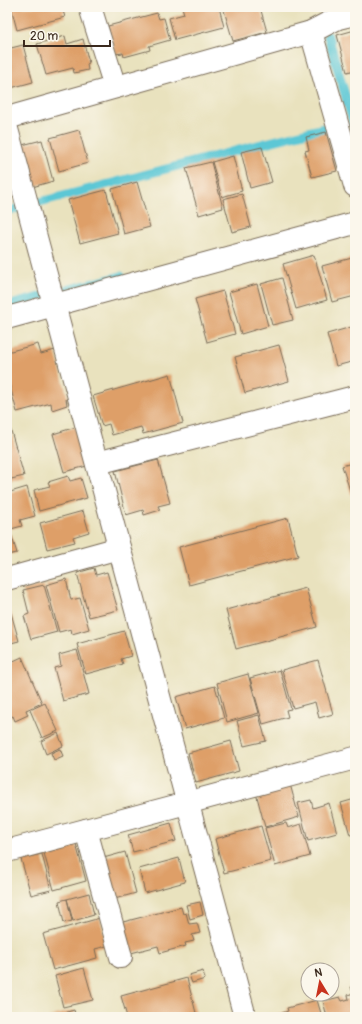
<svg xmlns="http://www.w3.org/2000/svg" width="362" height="1024" viewBox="0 0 362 1024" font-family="Pangolin,sans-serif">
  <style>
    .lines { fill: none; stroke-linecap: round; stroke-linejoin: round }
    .stream { stroke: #5cc7d5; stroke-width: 9 }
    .building { fill: #de9f67 }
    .minor-casing { stroke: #786a56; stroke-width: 24 }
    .minor { stroke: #fff; stroke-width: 22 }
  </style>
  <rect width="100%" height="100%" fill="#fbf7ec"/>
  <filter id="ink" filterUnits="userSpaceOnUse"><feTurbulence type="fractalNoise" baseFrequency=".025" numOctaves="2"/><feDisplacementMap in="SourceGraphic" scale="8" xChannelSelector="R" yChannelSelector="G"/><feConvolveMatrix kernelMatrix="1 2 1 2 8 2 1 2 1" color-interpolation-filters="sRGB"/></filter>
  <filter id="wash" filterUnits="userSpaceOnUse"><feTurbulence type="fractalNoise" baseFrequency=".012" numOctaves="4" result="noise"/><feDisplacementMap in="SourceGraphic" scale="16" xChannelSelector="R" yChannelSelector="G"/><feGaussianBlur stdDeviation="0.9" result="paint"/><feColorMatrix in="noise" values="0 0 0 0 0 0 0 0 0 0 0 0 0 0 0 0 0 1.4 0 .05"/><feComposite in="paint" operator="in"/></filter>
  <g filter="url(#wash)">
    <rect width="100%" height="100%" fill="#e9e2be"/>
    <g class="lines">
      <g class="stream">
        <polyline points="328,36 355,129"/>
        <polyline points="36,203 327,127"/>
        <polyline points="7,211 19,208"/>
        <polyline points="62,291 121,276"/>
        <polyline points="7,306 43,296"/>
      </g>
    </g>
    <g id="blocks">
      <g class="building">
        <polygon points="11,7 76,7 63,11 65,17 17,30"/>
        <polygon points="182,7 219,7 224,27 175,40 169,18 184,14"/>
        <polygon points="223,7 260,7 267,32 233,41"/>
        <polygon points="157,13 159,19 164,18 170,40 149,46 150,50 124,57 123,53 115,54 108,26"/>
        <polygon points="355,30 355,70 347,72 337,35"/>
        <polygon points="65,36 67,44 83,39 89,63 87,64 88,70 74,73 73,68 46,75 37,44"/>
        <polygon points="23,45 33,82 7,89 7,49"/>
        <polygon points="79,130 88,163 59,171 50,138"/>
        <polygon points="326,132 337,171 312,177 305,151 309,150 306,137"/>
        <polygon points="42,140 53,181 29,188 18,146"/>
        <polygon points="262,147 272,182 250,188 241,152"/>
        <polygon points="233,156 242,191 222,197 212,162"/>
        <polygon points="211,162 223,208 199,215 186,168"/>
        <polygon points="137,182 150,227 124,234 112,189"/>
        <polygon points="106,190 118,233 80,243 68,200"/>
        <polygon points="242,194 251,227 232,232 223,199"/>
        <polygon points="314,255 327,300 296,309 283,264"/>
        <polygon points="352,258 355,268 355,296 332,302 322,266"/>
        <polygon points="282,278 293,320 272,325 261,284"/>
        <polygon points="257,284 268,326 241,334 229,292"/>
        <polygon points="223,291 235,334 207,342 195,299"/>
        <polygon points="355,326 355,361 336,366 327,334"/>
        <polygon points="38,344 41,354 55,350 68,398 66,399 67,405 52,410 51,403 17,412 7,375 7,352"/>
        <polygon points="279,345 289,381 245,393 235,357"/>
        <polygon points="170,374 183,423 143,434 141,427 112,435 109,424 102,426 93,396"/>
        <polygon points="7,417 24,476 7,480"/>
        <polygon points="76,427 87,466 64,472 53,434"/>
        <polygon points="158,460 170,503 158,506 160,510 144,515 143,510 126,515 115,471"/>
        <polygon points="355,462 355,506 342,466"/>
        <polygon points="68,476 70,481 81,478 87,498 39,511 34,490 50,486 48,482"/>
        <polygon points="27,487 35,516 20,520 22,526 11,529 9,523 7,523 7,493"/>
        <polygon points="83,511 89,532 73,537 75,542 47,549 40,523"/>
        <polygon points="288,518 298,556 189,585 179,547"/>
        <polygon points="11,534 17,553 7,555 7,535"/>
        <polygon points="94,568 96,575 107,572 118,610 89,617 77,573"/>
        <polygon points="66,579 71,600 80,598 89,629 72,634 71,629 59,632 46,585"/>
        <polygon points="44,585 57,632 31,639 24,616 29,614 23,590"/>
        <polygon points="306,588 317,627 236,649 226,610"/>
        <polygon points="11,613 19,641 7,644 7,614"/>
        <polygon points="124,631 131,656 121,659 123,664 86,674 77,644"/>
        <polygon points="77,650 89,694 63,701 54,668 61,666 59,655"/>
        <polygon points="22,657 42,703 26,710 28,715 15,721 13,716 7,719 7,664"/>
        <polygon points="318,660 333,714 319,718 315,702 293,708 282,670"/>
        <polygon points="280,670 291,709 286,710 288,717 263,724 250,678"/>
        <polygon points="248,674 259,713 227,722 217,683"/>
        <polygon points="215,686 224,718 185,729 176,697"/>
        <polygon points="45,703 58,731 42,738 30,710"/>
        <polygon points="259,715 266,741 244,746 237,721"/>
        <polygon points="58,733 63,746 46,754 41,741"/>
        <polygon points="231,741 239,771 196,783 188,753"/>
        <polygon points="60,749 63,756 54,760 51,753"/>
        <polygon points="290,784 299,817 265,827 256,793"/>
        <polygon points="355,799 355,834 350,835 341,803"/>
        <polygon points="311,800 313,808 329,803 337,833 308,841 298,803"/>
        <polygon points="171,823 176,841 133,852 128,835"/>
        <polygon points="286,823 288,828 301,824 310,856 275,866 265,828"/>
        <polygon points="261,826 271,861 224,873 215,839"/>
        <polygon points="76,844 86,881 54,890 44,853"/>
        <polygon points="125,852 136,893 111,900 100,859"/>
        <polygon points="42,854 51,890 31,895 21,859"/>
        <polygon points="179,858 185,882 145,893 139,869"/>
        <polygon points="89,893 94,915 73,921 67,899"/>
        <polygon points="67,899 72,921 64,923 59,901"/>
        <polygon points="200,902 203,915 190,919 186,905"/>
        <polygon points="181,907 183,914 186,913 189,924 197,923 200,933 192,935 194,941 185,943 186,946 160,953 158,946 131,953 123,922"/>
        <polygon points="100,918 107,946 95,949 97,958 53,970 43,934"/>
        <polygon points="84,968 93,1000 63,1007 55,976"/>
        <polygon points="203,971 205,979 192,983 189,975"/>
        <polygon points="187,978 196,1013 181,1017 127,1017 121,996"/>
        <polygon points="355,986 355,1017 327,1017 323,1001 340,997 342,1001 349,999 348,995 353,993 351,987"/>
        <polygon points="317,1000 322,1017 269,1017 288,1011 287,1008"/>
        <polygon points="74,1010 76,1017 49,1017"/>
      </g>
    </g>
  </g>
  <g filter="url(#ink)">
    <use href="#blocks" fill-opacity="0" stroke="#786a56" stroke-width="1"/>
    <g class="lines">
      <g class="minor-casing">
        <g id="minor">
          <polyline points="90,7 115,87"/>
          <polyline points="311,32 355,186"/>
          <polyline points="7,118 311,32 338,18 355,14"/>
          <polyline points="7,129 245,1017"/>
          <polyline points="7,318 355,223"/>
          <polyline points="97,463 355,397"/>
          <polyline points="7,579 119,548"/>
          <polyline points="86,830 121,957"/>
          <polyline points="7,851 355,758"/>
        </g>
      </g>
      <use href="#minor" class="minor"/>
    </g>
  </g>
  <rect width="362" height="1024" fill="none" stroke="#fbf7ec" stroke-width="24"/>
  <g transform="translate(320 982) rotate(350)"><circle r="19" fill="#fbf7ec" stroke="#aea59a"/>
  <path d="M0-3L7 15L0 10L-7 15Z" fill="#c8321e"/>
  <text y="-6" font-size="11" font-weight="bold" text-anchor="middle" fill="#3b2a1e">N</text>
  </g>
  <path d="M24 40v6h86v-6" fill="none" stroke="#3b2a1e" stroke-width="2"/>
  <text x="30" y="40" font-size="12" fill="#3b2a1e" stroke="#fbf7ec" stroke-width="3" paint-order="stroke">20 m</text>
</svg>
